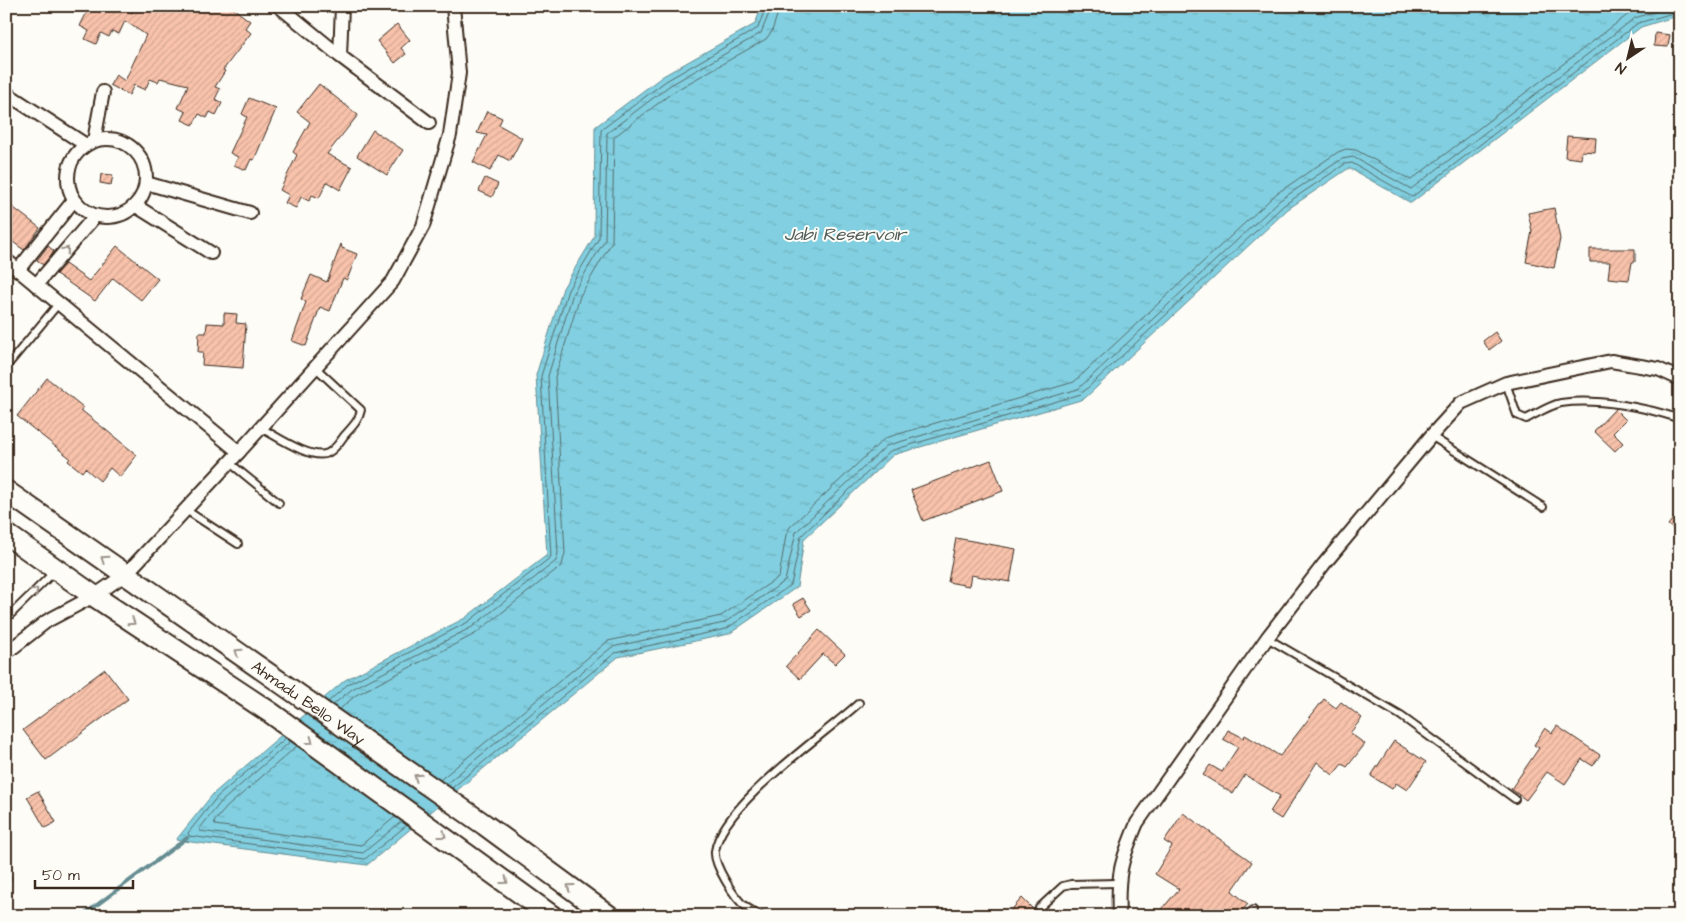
<svg xmlns="http://www.w3.org/2000/svg" width="1686" height="922" viewBox="0 0 1686 922" font-family="'Architects Daughter',sans-serif">
  <style>
    .water { fill: url(#water-ripples); stroke: #658d92 }
    .lines { fill: none; stroke-linecap: round; stroke-linejoin: round }
    .shore { stroke: #576c6c; stroke-width: 1 }
    .stream { stroke: #658d92; stroke-width: 4 }
    .building { fill: url(#building-hatch); stroke: #3b2a1e }
    .service-casing { stroke: #3b2a1e; stroke-width: 10 }
    .minor-casing { stroke: #3b2a1e; stroke-width: 16 }
    .primary-casing { stroke: #3b2a1e; stroke-width: 24 }
    .service { stroke: #fdfcf7; stroke-width: 6 }
    .minor { stroke: #fdfcf7; stroke-width: 12 }
    .primary { stroke: #fdfcf7; stroke-width: 20 }
    .oneway { stroke: #9c938a }
    .labels { text-anchor: middle; stroke-width: 4; stroke-linejoin: round; paint-order: stroke }
    .street-label { font-size: 16px; fill: #3b2a1e; stroke: #fdfcf7 }
    .water-label { font-size: 18px; font-style: italic; fill: #505c58; stroke: #fdfcf7 }
  </style>
  <defs>
    <pattern id="water-ripples" width="26" height="14" patternUnits="userSpaceOnUse" patternTransform="scale(1.25)"><rect width="26" height="14" fill="#81cfe0"/><path d="M2 4q2-2 4 0t4 0M15 11q2-2 4 0t4 0" fill="none" stroke="#70b2c0"/></pattern>
    <pattern id="building-hatch" width="6" height="6" patternUnits="userSpaceOnUse" patternTransform="scale(1.25)"><rect width="6" height="6" fill="#f8c2ab"/><path d="M-1 1l2-2M0 6l6-6M5 7l2-2" fill="none" stroke="#d6a793"/></pattern>
  </defs>
  <rect width="100%" height="100%" fill="#fdfcf7"/>
  <filter id="ink" filterUnits="userSpaceOnUse"><feTurbulence type="fractalNoise" baseFrequency=".02" numOctaves="2"/><feDisplacementMap in="SourceGraphic" scale="10" xChannelSelector="R" yChannelSelector="G"/><feConvolveMatrix kernelMatrix="1 2 1 2 8 2 1 2 1" color-interpolation-filters="sRGB"/></filter>
  <g filter="url(#ink)">
    <polygon class="water" points="762,6 1680,6 1680,15 1641,27 1411,203 1349,168 1288,209 1084,399 893,455 804,539 797,587 729,634 618,657 367,865 176,840 213,794 345,680 465,618 547,555 536,375 563,288 594,237 595,127 663,76 755,24"/>
    <g class="lines">
      <g class="shore">
        <polyline points="328,702 348,684 468,622 551,557 541,376 568,290 599,238 601,130 666,81 758,28 766,6"/>
        <polyline points="333,705 352,689 472,627 556,561 558,553 548,376 573,293 605,240 607,133 669,86 761,33 772,6"/>
        <polyline points="339,710 356,695 475,634 562,565 565,553 555,377 580,296 612,242 614,137 673,92 766,39 772,31 780,6"/>
        <polyline points="286,738 217,797 188,833 189,836 365,859 407,825"/>
        <polyline points="291,741 221,802 200,828 200,831 363,853 402,821"/>
        <polyline points="297,746 227,807 214,822 215,825 361,845 395,817"/>
        <polyline points="440,780 608,641 721,616 779,577 786,535 790,527 885,438 1074,382 1276,194 1338,152 1346,149 1356,150 1411,180 1630,13 1646,6"/>
        <polyline points="446,784 612,647 724,623 785,581 796,532 886,446 1078,389 1280,200 1342,159 1353,157 1411,189 1635,18 1671,6"/>
        <polyline points="452,788 615,653 726,629 791,585 801,536 890,451 1081,394 1284,205 1345,164 1352,163 1412,197 1638,23 1680,11"/>
      </g>
      <polyline class="stream" points="82,916 187,838"/>
    </g>
    <g class="building">
      <polygon points="90,6 118,6 132,13 135,6 230,6 250,21 245,28 251,33 223,70 225,71 215,87 220,89 215,99 222,103 216,115 210,112 207,118 199,114 193,125 182,120 186,112 178,108 188,85 160,78 158,82 150,79 145,90 134,85 129,95 110,85 116,75 125,81 146,35 125,21 119,34 112,31 109,37 101,33 96,44 85,39 89,31 80,26"/>
      <polygon points="397,24 410,40 401,48 406,54 395,63 377,41"/>
      <polygon points="1655,33 1670,35 1668,47 1654,46"/>
      <polygon points="319,84 358,115 327,154 352,167 340,190 327,182 319,198 312,195 309,201 301,197 296,208 285,203 289,195 280,190 297,155 293,152 310,122 297,112"/>
      <polygon points="249,98 276,109 254,160 251,159 246,170 234,165 238,157 230,153 247,117 242,114"/>
      <polygon points="487,111 502,118 499,125 522,138 510,161 499,155 490,171 473,162 487,135 477,133"/>
      <polygon points="373,130 403,150 387,175 357,156"/>
      <polygon points="1567,136 1596,138 1595,152 1582,151 1581,159 1565,157"/>
      <polygon points="101,174 113,175 111,185 100,183"/>
      <polygon points="485,178 498,184 492,197 479,191"/>
      <polygon points="6,202 40,228 24,250 6,237"/>
      <polygon points="1554,208 1560,239 1554,268 1526,262 1532,231 1528,213"/>
      <polygon points="341,244 342,248 357,254 347,280 343,278 330,311 320,307 306,346 292,341 306,302 301,299 311,275 327,282"/>
      <polygon points="48,246 54,251 43,265 37,260"/>
      <polygon points="117,246 158,279 141,300 113,278 95,301 56,274 65,264 89,281"/>
      <polygon points="1590,249 1635,249 1635,262 1632,262 1629,280 1608,278 1610,262 1590,262"/>
      <polygon points="224,313 237,314 236,323 246,324 243,368 202,365 203,352 198,352 199,333 206,333 207,323 224,324"/>
      <polygon points="1495,332 1501,341 1489,350 1483,341"/>
      <polygon points="47,378 83,407 81,410 137,455 120,477 110,468 100,481 85,468 82,472 68,461 70,458 17,416"/>
      <polygon points="1615,409 1626,420 1613,433 1623,443 1615,451 1594,431"/>
      <polygon points="991,460 1003,491 923,521 911,490"/>
      <polygon points="1680,510 1680,534 1668,525"/>
      <polygon points="956,538 1016,549 1010,582 971,575 969,586 948,582"/>
      <polygon points="803,598 811,610 801,616 793,604"/>
      <polygon points="819,630 845,654 835,664 823,654 800,679 786,666"/>
      <polygon points="105,669 128,699 46,760 23,730"/>
      <polygon points="1324,699 1336,708 1341,702 1362,718 1350,733 1365,744 1347,767 1342,764 1333,775 1317,762 1281,819 1270,812 1280,796 1245,775 1233,794 1203,775 1210,765 1222,772 1238,747 1223,739 1228,730 1244,738 1245,735 1280,756"/>
      <polygon points="1557,726 1600,755 1593,766 1582,759 1565,784 1547,772 1526,800 1511,789 1539,748 1534,745 1545,728 1552,733"/>
      <polygon points="1394,741 1426,762 1407,790 1396,783 1392,789 1371,776"/>
      <polygon points="38,791 56,822 45,828 27,797"/>
      <polygon points="1183,813 1252,862 1232,891 1248,904 1238,916 1169,916 1162,909 1179,889 1155,874 1172,846 1164,841"/>
      <polygon points="1022,898 1036,912 1041,916 1006,916"/>
    </g>
    <g class="lines">
      <g class="service-casing">
        <g id="service">
          <polyline points="6,367 59,303"/>
          <path d="M 1506,383 L 1517,415 L 1526,419 C 1536,414 1550,405 1561,403 C 1597,398 1646,407 1680,419"/>
          <path d="M 261,428 C 276,436 312,461 328,453 C 335,449 340,442 344,436 C 351,428 359,421 361,410 L 316,368"/>
          <polyline points="1431,436 1543,507"/>
          <polyline points="230,463 279,503"/>
          <polyline points="186,510 238,544"/>
          <polyline points="6,606 13,612"/>
          <polyline points="6,619 54,572"/>
          <polyline points="1267,638 1401,716 1515,799"/>
          <polyline points="6,878 7,878"/>
          <polyline points="1039,908 1063,886 1071,884 1117,883"/>
          <path d="M 762,916 C 756,913 750,910 745,906 C 735,899 713,864 715,851 C 722,804 823,736 859,703"/>
          <polyline points="1248,916 1253,910"/>
        </g>
      </g>
      <g class="minor-casing">
        <g id="minor">
          <polyline points="279,6 340,56 429,123"/>
          <polyline points="340,56 342,6"/>
          <polyline points="6,93 86,145"/>
          <circle cx="107" cy="178" r="39"/>
          <polyline points="94,141 103,92"/>
          <polyline points="146,183 250,213"/>
          <polyline points="136,206 211,253"/>
          <polyline points="6,260 239,452 126,574 94,596 47,621 6,653"/>
          <polyline points="18,270 74,200"/>
          <polyline points="36,285 95,216"/>
          <polyline points="239,452 393,281 423,226 450,135 459,73 453,6"/>
          <path d="M 1119,916 C 1117,874 1121,861 1137,823 L 1267,638 L 1324,564 L 1431,436 L 1461,403 L 1506,383 L 1611,361 L 1658,369 L 1680,379"/>
        </g>
      </g>
      <g class="primary-casing">
        <g id="primary">
          <path id="s1" d="M 6,491 L 485,825 L 609,916"/>
          <polyline points="6,534 94,596 271,713 552,916"/>
        </g>
      </g>
      <use href="#service" class="service"/>
      <use href="#minor" class="minor"/>
      <use href="#primary" class="primary"/>
    </g>
    <defs><path id="oneway-chevron" d="M-2-3.5L2.5 0L-2 3.5" fill="none" stroke-width="1.6" stroke-linecap="round" stroke-linejoin="round" transform="scale(1.25)"/></defs>
    <g class="oneway">
      <use href="#oneway-chevron" transform="translate(66 250) rotate(-50)"/>
      <use href="#oneway-chevron" transform="translate(104 559) rotate(-146)"/>
      <use href="#oneway-chevron" transform="translate(35 591) rotate(-45)"/>
      <use href="#oneway-chevron" transform="translate(132 622) rotate(33)"/>
      <use href="#oneway-chevron" transform="translate(238 652) rotate(-145)"/>
      <use href="#oneway-chevron" transform="translate(310 741) rotate(36)"/>
      <use href="#oneway-chevron" transform="translate(417 777) rotate(-145)"/>
      <use href="#oneway-chevron" transform="translate(443 835) rotate(36)"/>
      <use href="#oneway-chevron" transform="translate(505 881) rotate(36)"/>
      <use href="#oneway-chevron" transform="translate(570 887) rotate(-144)"/>
    </g>
  </g>
  <g class="labels">
    <g class="street-label">
      <text dy="6" stroke="none"><textPath href="#s1" startOffset="369">Ahmadu Bello Way</textPath></text>
    </g>
    <g class="water-label">
      <text x="845" y="240">Jabi Reservoir</text>
    </g>
  </g>
  <rect width="1686" height="922" fill="none" stroke="#fdfcf7" stroke-width="25"/>
  <rect x="12" y="12" width="1661" height="897" fill="none" stroke="#3b2a1e" stroke-width="2" filter="url(#ink)"/>
  <g transform="translate(1628 58) rotate(215)" stroke="#fdfcf7" stroke-width="4" paint-order="stroke">
  <path d="M0-4L9 19L0 12L-9 19Z" fill="#3b2a1e"/>
  <text y="-8" font-size="14" font-weight="bold" text-anchor="middle" fill="#3b2a1e">N</text>
  </g>
  <path d="M35 880v8h98v-8" fill="none" stroke="#3b2a1e" stroke-width="2.5"/>
  <text x="42" y="880" font-size="15" fill="#3b2a1e" stroke="#fdfcf7" stroke-width="4" paint-order="stroke">50 m</text>
</svg>
